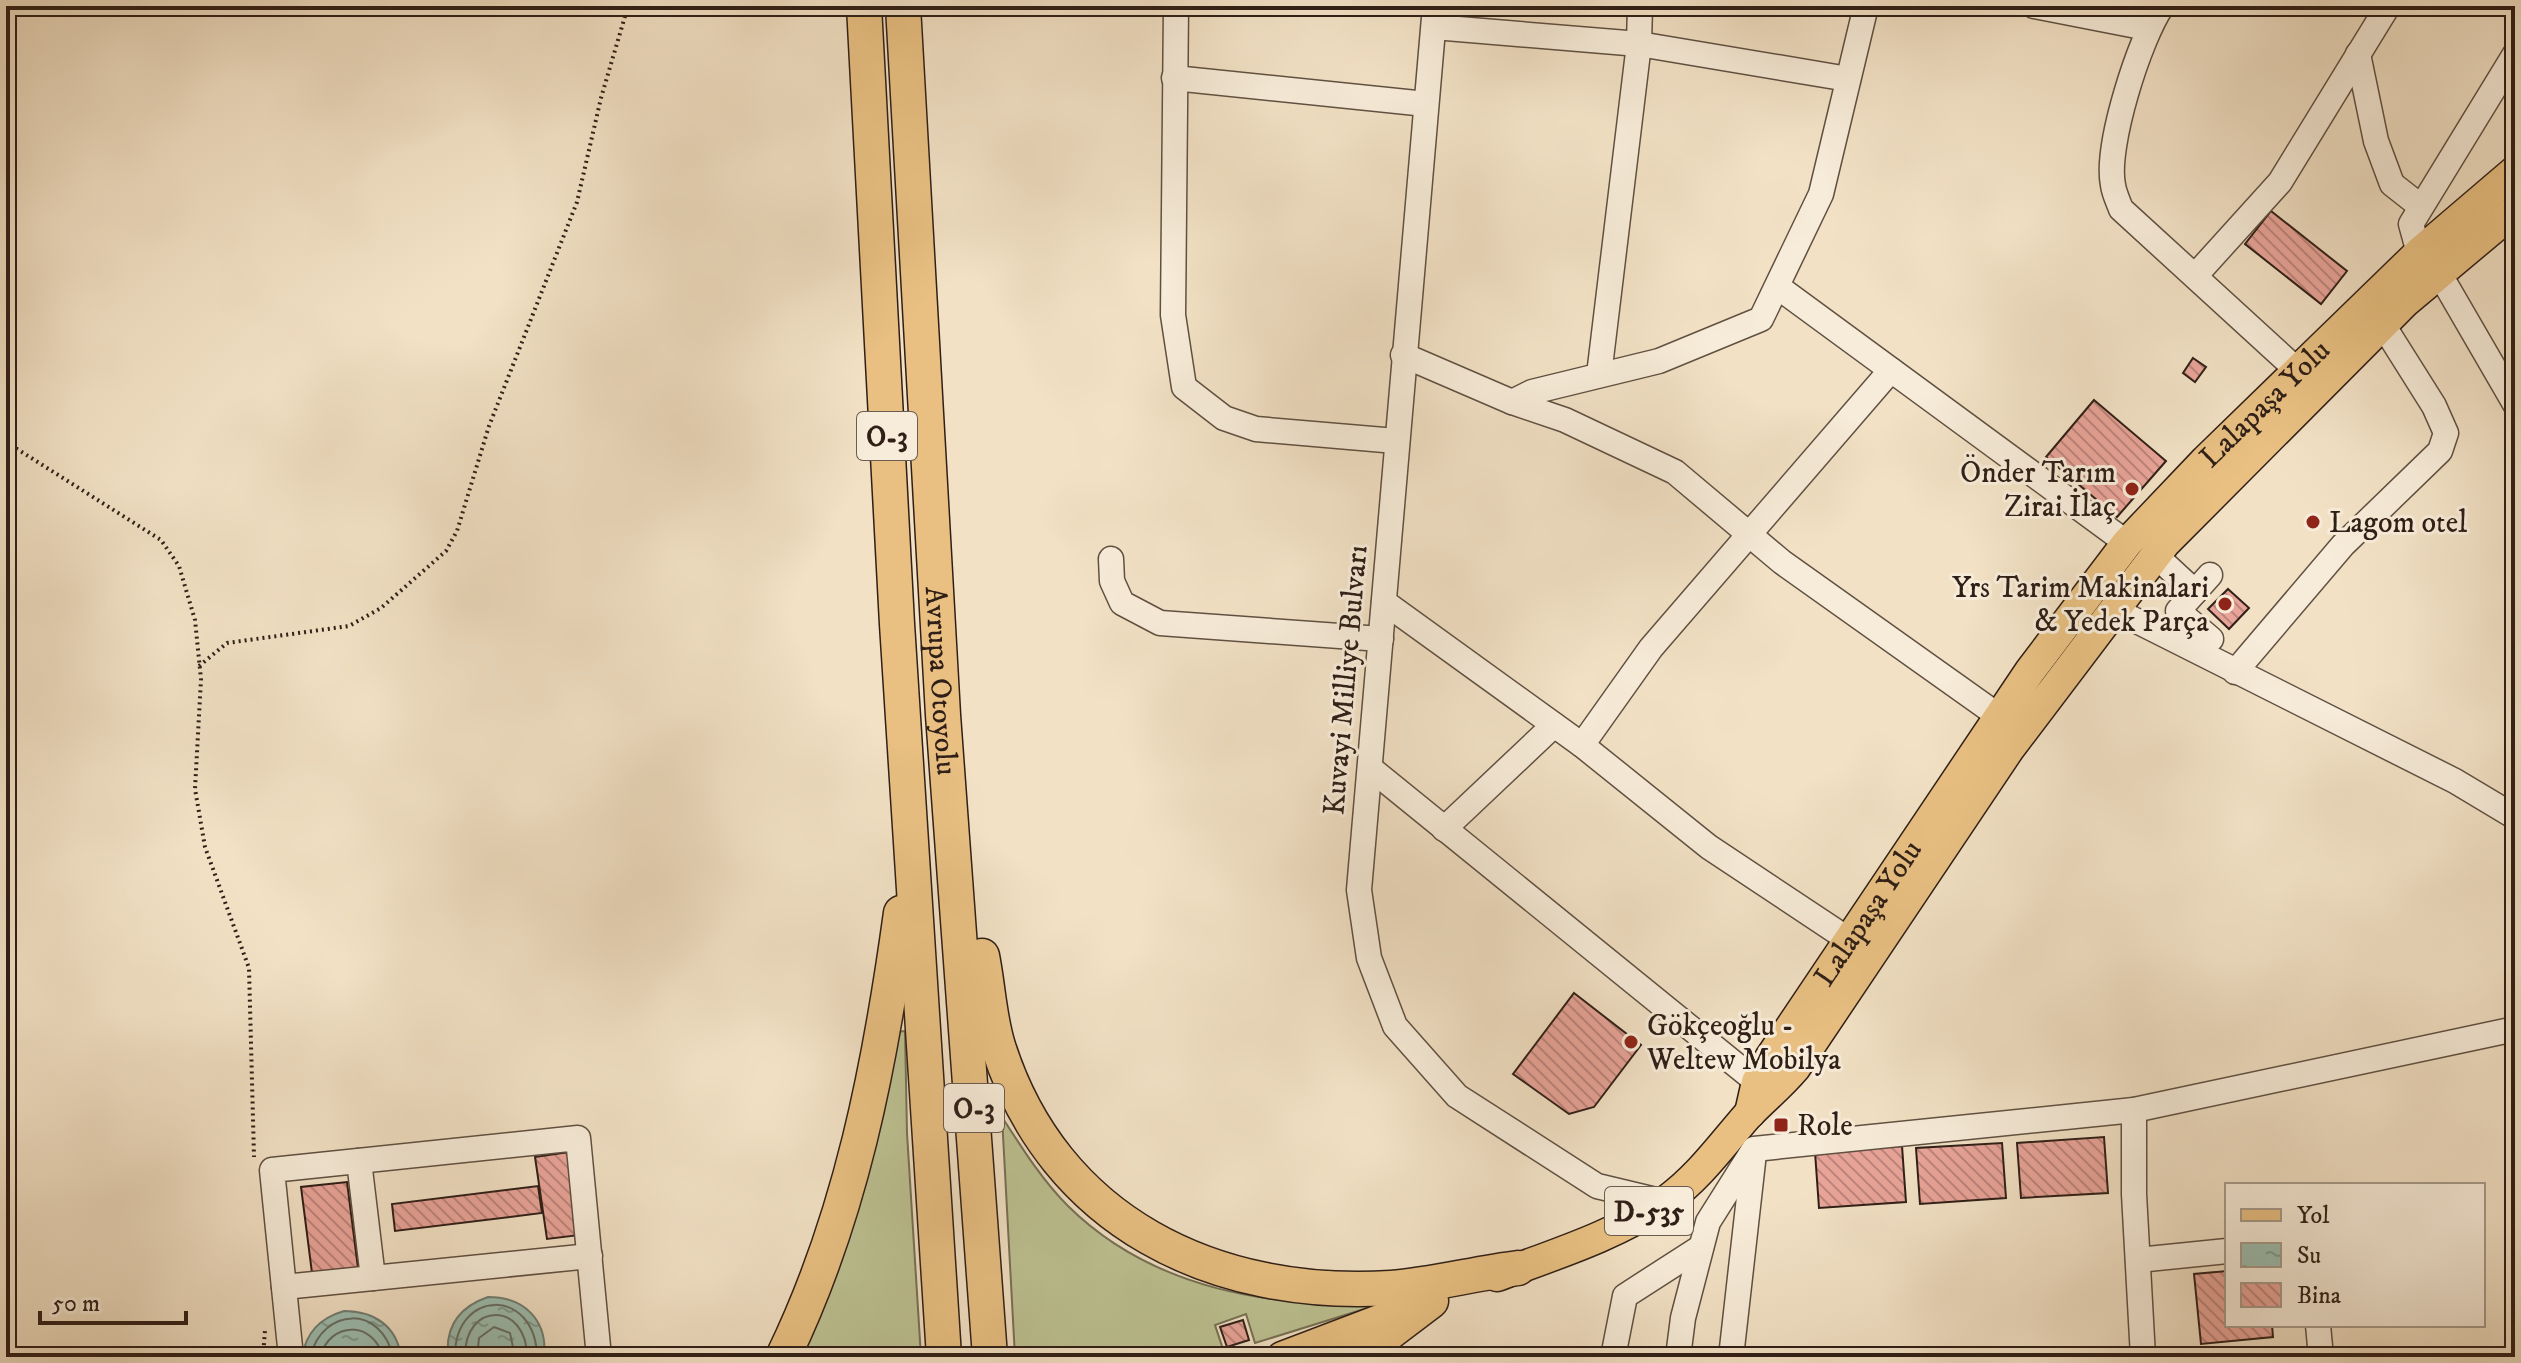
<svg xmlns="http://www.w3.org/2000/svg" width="2521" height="1363" viewBox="0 0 2521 1363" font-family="'IM FELL DW Pica',serif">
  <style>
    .grass { fill: #bdc293; stroke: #767055; stroke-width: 2 }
    .water { fill: url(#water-ripples); stroke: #707e73; stroke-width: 2 }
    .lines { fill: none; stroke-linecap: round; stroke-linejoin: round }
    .shore { stroke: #666e64; stroke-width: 2 }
    .building { fill: url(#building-back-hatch); stroke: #2f1f17; stroke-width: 2 }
    .minor-casing { stroke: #605042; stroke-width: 27 }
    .major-casing { stroke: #2f1f17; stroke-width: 33 }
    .highway-casing { stroke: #2f1f17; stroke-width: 37 }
    .path { stroke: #2f1f17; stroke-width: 4; stroke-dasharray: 2 4; stroke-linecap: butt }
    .minor { stroke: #f7ecd9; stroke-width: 24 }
    .major { stroke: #e9c082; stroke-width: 30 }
    .highway { stroke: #e9c082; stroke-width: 34 }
    .poi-dot { fill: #8f2418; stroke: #f7ecd9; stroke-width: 3 }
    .labels { text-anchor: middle; stroke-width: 6; stroke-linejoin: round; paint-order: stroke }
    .shield { fill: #f7ecd9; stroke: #6b5c51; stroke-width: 2 }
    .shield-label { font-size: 28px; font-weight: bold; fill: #2f1f17 }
    .street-label { font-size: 30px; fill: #2f1f17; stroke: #f7ecd9 }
    .poi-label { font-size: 30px; fill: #2f1f17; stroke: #f7ecd9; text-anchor: start }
  </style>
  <defs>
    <pattern id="water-ripples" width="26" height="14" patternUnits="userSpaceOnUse" patternTransform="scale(2)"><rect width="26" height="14" fill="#9cbeb1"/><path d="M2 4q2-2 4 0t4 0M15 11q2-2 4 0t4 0" fill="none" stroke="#809a8f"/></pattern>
    <pattern id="building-back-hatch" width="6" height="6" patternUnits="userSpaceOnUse" patternTransform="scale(2)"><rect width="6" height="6" fill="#e9a499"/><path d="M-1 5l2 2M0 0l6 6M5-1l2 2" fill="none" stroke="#bd857c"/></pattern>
  </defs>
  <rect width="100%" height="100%" fill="#f2e1c5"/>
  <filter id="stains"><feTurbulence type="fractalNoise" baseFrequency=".0025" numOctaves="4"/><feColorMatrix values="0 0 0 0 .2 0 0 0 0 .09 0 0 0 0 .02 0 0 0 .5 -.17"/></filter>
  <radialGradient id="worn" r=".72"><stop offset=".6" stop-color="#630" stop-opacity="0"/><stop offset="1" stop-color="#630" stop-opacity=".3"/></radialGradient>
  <g class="grass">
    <polygon points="905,1031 907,1133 921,1357 799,1357 895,1032"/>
    <path d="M 1002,1117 C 1022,1148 1042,1180 1068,1206 C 1152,1289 1274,1310 1387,1302 L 1255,1343 L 1246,1314 L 1215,1325 L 1225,1355 L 1219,1357 L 1015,1357 Z"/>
  </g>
  <g class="water">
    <path d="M 488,1297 C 524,1297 548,1320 544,1357 L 448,1357 C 445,1326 459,1307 488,1297 Z"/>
    <path d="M 344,1311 C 374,1311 397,1326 401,1357 L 302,1357 C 306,1332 320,1318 344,1311 Z"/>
  </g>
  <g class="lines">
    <g class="shore">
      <path d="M 310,1357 C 323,1306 382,1305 393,1357"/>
      <path d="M 320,1357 C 330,1321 373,1320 383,1357"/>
      <path d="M 455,1357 C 454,1288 536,1287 537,1357"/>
      <path d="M 465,1357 C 464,1301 527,1301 527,1357"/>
      <polyline points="477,1357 479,1338 494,1327 510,1333 515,1357"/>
    </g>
  </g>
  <g class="building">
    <polygon points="2271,211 2347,271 2321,304 2245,244"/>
    <polygon points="2193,358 2206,367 2195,382 2183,373"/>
    <polygon points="2094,400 2166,461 2117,517 2046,457"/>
    <polygon points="2228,589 2249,608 2229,629 2208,609"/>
    <polygon points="1574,993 1641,1045 1594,1107 1569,1114 1513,1074"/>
    <polygon points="2104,1137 2108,1193 2021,1198 2017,1143"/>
    <polygon points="2002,1143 2006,1198 1920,1204 1916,1148"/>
    <polygon points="1902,1146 1906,1202 1819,1208 1815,1152"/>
    <polygon points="569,1152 580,1235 547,1239 535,1157"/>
    <polygon points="347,1182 358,1268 312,1273 301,1187"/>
    <polygon points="538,1186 542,1213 395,1231 392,1204"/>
    <polygon points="2227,1271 2227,1325 2272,1325 2273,1337 2201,1344 2194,1274"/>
    <polygon points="1243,1320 1249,1340 1227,1347 1220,1327"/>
  </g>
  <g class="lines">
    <g class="minor-casing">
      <g id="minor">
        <polyline points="1176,6 1173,315 1184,387 1224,418 1256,429 1396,441"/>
        <polyline points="1435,6 1359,890 1369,958 1395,1026 1457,1096 1597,1186 1664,1202"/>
        <polyline points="2034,6 2147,28"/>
        <path d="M 2162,6 C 2140,38 2105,146 2113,185 C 2114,193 2118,201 2121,209 L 2297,370"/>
        <polyline points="1434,27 1639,44 1848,79"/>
        <polyline points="2358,54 2376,141 2392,184 2420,206"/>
        <polyline points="1174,78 1426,104"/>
        <polyline points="2419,253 2411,224 2515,54"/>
        <polyline points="2439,273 2515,404"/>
        <polyline points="2195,276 2280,182 2388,6"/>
        <polyline points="1778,287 2127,543"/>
        <polyline points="1403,355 1512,402 1532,392 1659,361 1761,319 1821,194 1866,6"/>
        <polyline points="1599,375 1639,44 1640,6"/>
        <polyline points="1512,402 1565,420 1675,472 1782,562 2000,717"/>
        <polyline points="2155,555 2195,592"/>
        <polyline points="1111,559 1112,581 1122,603 1160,623 1381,639"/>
        <polyline points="2210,575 2178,611 2211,639"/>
        <polyline points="1384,602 1582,745 1709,847 1849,940"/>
        <polyline points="2113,609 2455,781 2515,817"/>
        <polyline points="2235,672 2343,545 2440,451 2446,433 2434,406 2383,325"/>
        <polyline points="1582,745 1651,648 1891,370"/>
        <polyline points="1370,768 1757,1082"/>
        <polyline points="1444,829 1554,725"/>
        <polyline points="2134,1110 2134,1194 2143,1357"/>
        <polyline points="359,1161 373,1278"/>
        <polyline points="2138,1260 2227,1251"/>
        <polyline points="284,1287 590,1256"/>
        <polyline points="2318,1325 2321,1357"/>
        <polyline points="291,1357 272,1170 578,1138 599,1357"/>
        <polyline points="1613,1357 1625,1296 1701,1247"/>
        <polyline points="1678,1357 1683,1318 1708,1222 1754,1149 2134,1110 2515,1029"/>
        <polyline points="1731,1357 1754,1153"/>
      </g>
    </g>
    <g class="major-casing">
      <g id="major">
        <path id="s1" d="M 1750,1113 L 1757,1082 L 1770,1058 L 2030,671 L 2127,543 L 2206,460 L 2419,253 L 2515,171"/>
        <path d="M 1497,1276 C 1553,1255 1617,1235 1666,1201 C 1699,1177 1721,1146 1747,1116 C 1763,1099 1780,1086 1795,1068 L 2009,749 L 2165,543 L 2405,302 L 2515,210"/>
        <polyline points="1282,1357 1411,1308"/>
      </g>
    </g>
    <g class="highway-casing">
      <g id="highway">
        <polyline points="864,6 897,624 944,1357"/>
        <path id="s2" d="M 903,6 L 943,715 L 990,1357"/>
        <path d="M 982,956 C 988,986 989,1017 998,1046 C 1054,1223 1215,1299 1391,1288 C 1431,1285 1477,1273 1518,1268"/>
        <path d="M 783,1357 C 851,1217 880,1066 901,913"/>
        <polyline points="1357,1357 1431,1301"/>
      </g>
    </g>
    <g class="path">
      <polyline points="6,442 161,540 179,566 195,620 201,679 195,789 205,847 249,968 254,1157"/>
      <polyline points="199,666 227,643 349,626 381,608 446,551 457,531 489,426 577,202 601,98 628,6"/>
      <polyline points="263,1357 265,1330"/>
    </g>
    <use href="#minor" class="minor"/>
    <use href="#major" class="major"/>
    <use href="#highway" class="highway"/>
  </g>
  <g class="poi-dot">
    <circle cx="2132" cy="489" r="8"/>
    <circle cx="2313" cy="522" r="8"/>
    <circle cx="2225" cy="604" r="8"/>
    <circle cx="1631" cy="1042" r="8"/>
    <rect x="1773" y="1117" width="16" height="16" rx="4"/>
  </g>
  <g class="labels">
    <g class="shield">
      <rect x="857" y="412" width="60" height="48" rx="6"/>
      <rect x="944" y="1084" width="60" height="48" rx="6"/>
      <rect x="1605" y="1187" width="88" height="48" rx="6"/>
    </g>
    <g class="shield-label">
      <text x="887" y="446">O-3</text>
      <text x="974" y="1118">O-3</text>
      <text x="1649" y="1221">D-535</text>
    </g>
    <g class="street-label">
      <text dy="10" stroke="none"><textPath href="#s1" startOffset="882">Lalapaşa Yolu</textPath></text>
      <text transform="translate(1345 680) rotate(-85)" y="10">Kuvayi Milliye Bulvarı</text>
      <text dy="10" stroke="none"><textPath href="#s2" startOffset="676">Avrupa Otoyolu</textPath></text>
      <text dy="10" stroke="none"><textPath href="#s1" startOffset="234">Lalapaşa Yolu</textPath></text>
    </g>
    <g class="poi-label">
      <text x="2116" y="482" text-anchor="end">Önder Tarım<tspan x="2116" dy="34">Zirai İlaç</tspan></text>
      <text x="2329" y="532">Lagom otel</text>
      <text x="2209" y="597" text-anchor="end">Yrs Tarim Makinalari<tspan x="2209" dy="34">&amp; Yedek Parça</tspan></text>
      <text x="1647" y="1035">Gökçeoğlu -<tspan x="1647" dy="34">Weltew Mobilya</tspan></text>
      <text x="1797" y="1135">Role</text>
    </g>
  </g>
  <rect width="2521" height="1363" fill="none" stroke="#f2e1c5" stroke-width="32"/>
  <rect x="8" y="8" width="2505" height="1347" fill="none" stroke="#2f1f17" stroke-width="4"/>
  <rect x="16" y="16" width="2489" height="1331" fill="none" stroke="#2f1f17" stroke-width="2"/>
  <rect x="2225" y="1183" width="260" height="144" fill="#f7ecd9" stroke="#a79a8b" stroke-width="2"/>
  <rect x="2241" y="1209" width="40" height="12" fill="#e9c082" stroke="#a79a8b" stroke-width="2"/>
  <text x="2297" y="1223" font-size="24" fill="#2f1f17">Yol</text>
  <rect x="2241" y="1243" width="40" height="24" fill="url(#water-ripples)" stroke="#a79a8b" stroke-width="2"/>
  <text x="2297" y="1263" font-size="24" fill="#2f1f17">Su</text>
  <rect x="2241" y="1283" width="40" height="24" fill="url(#building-back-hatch)" stroke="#a79a8b" stroke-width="2"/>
  <text x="2297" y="1303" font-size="24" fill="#2f1f17">Bina</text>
  <path d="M40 1311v12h146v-12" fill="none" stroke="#2f1f17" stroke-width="4"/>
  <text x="52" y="1311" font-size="24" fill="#2f1f17" stroke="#f7ecd9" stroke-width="6" paint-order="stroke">50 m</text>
  <rect width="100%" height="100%" filter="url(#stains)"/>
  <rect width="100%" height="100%" fill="url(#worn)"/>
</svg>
